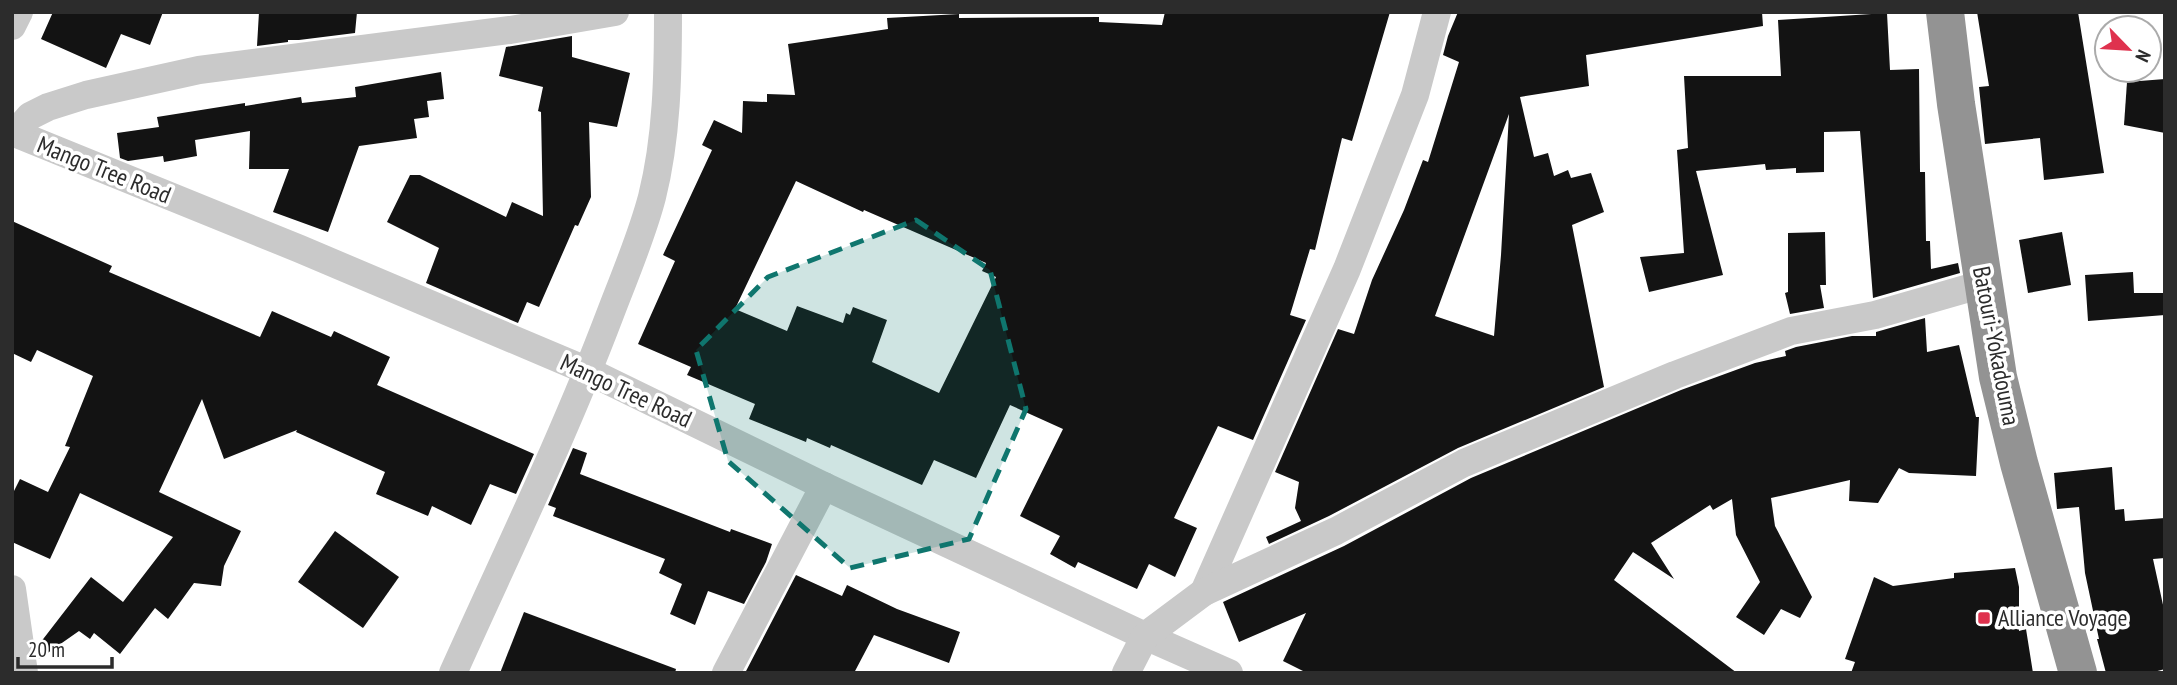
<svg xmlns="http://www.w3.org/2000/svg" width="2177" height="685" viewBox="0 0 2177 685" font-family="'PT Sans Narrow',sans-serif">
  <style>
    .building { fill: #131313; fill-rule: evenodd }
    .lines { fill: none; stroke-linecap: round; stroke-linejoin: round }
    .street { stroke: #c9c9c9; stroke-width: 28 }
    .highway { stroke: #939393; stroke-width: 38 }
    .marked { fill: #0f766e; fill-opacity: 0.2; stroke: #0f766e; stroke-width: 5; stroke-dasharray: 14 9; stroke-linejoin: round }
    .poi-dot { fill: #df324e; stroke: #fff; stroke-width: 2.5 }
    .labels { text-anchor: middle; stroke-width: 7; stroke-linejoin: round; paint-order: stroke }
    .street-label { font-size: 24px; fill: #2c2c2c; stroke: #fff }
    .poi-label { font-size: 24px; fill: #2c2c2c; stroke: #fff; text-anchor: start }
  </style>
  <rect width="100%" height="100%" fill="#fff"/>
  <g class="building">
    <polygon points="53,12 163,12 150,45 121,34 106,68 41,39"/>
    <polygon points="259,12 357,12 355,33 299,40 288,40 288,42 257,46"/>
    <path d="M 1165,12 L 1390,12 L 1352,141 L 1342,138 L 1315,250 L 1310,249 L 1290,315 L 1306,320 L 1253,440 L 1218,426 L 1174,518 L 1197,528 L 1175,577 L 1149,564 L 1137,589 L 1078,562 L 1075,568 L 1050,554 L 1060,536 L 1020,516 L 1063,429 L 1010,405 L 976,478 L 934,460 L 922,485 L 831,445 L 830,448 L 807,438 L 806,442 L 749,419 L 755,404 L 687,375 L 691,367 L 638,344 L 675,261 L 663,255 L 712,150 L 702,145 L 714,120 L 742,133 L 743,101 L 767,102 L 767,94 L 795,95 L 788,44 L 888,29 L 887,18 L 959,14 L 959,18 L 1099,17 L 1099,22 L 1162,25 ZM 796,181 L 863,212 L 864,210 L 986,263 L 982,271 L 996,277 L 939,393 L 872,362 L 887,320 L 853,307 L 850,315 L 846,313 L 843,323 L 797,306 L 787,331 L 735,309 Z"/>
    <path d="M 1458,12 L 1762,12 L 1763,26 L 1586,55 L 1589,86 L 1520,97 L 1534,157 L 1548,153 L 1554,176 L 1568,170 L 1571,178 L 1591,173 L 1604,212 L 1572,225 L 1604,387 L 1458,448 L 1329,516 L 1269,544 L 1266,537 L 1301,521 L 1295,508 L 1299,482 L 1275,472 L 1338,329 L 1354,334 L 1372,280 L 1404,210 L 1423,160 L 1428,162 L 1459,62 L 1443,55 L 1448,36 ZM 1509,114 L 1501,255 L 1494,336 L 1435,316 Z"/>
    <polygon points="1977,12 2078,12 2104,173 2044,180 2040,138 1985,144 1979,87 1989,86"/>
    <polygon points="1887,13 1890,70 1919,69 1920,172 1925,172 1926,241 1930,241 1931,269 1958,263 1960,273 1873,298 1860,131 1824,132 1824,172 1796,173 1796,168 1766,170 1765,164 1696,171 1723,275 1649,292 1640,257 1684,253 1677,150 1688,148 1684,76 1781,76 1778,20"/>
    <polygon points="572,36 572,57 630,73 617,127 589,122 591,197 578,226 575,225 539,307 527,302 518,323 426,283 439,248 387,222 410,175 420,175 506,217 512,202 543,216 541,112 538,111 543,87 499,76 506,47"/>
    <polygon points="441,72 444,99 427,101 429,117 414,119 417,138 359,146 328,232 273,212 289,169 249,169 250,131 195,140 197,156 164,162 163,156 128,161 120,158 117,133 159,127 157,117 245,103 245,106 301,97 302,103 356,97 355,87"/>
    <polygon points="2165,79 2165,133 2124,125 2127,82"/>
    <polygon points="12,221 112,266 109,272 260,337 272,311 331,337 334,331 390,357 377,385 534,454 516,494 490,484 471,525 432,506 428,516 376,494 385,472 296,432 297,430 224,459 202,399 159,492 241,531 224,566 221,586 194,583 168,619 155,608 120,654 94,633 90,639 79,631 39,659 37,647 91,577 123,602 173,537 80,493 50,559 12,542 12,495 20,479 48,492 70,447 65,446 93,376 37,350 31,362 12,353"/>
    <polygon points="1825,232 1826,285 1820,285 1824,308 1790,314 1785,293 1788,292 1788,233"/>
    <polygon points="2062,232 2071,285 2028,293 2019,240"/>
    <polygon points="2133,272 2134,293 2165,293 2165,315 2088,321 2085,275"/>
    <polygon points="1925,318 1927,352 1959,345 1976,417 1979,417 1976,476 1909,473 1899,468 1878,503 1849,501 1850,480 1771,498 1775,526 1812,597 1800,618 1781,609 1764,635 1736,617 1760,582 1736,535 1732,499 1713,510 1710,505 1651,543 1674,579 1633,552 1614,580 1737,673 1307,673 1283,661 1306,613 1239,642 1223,602 1344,546 1471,478 1681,390 1755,363 1786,356 1785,351 1796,347 1852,336 1876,336 1876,332"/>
    <polygon points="573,448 587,453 580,474 730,532 731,529 772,544 766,562 744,604 708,591 695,625 670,614 682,584 659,573 665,559 553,516 556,508 548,505"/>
    <polygon points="2112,467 2115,510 2124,509 2125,521 2165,518 2165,558 2153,559 2165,614 2165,669 2150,673 2106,673 2097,639 2099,639 2085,573 2079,507 2057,509 2054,473"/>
    <polygon points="335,531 399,577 363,628 298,582"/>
    <polygon points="2015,568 2019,587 2019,631 2026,629 2033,673 1851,673 1855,662 1845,659 1874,577 1893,586 1954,578 1954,573"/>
    <polygon points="796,575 842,596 847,585 897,609 960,632 949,663 874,635 854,673 745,673"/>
    <polygon points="524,612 676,669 675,673 500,673"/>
  </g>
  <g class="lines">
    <g class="street">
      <polyline points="12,26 19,12"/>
      <polyline points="12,132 300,249 588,371 824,486 1145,636 1229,673"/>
      <polyline points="15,133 30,116 48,107 86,95 199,70 510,30 615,12"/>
      <polyline points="12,589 24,673"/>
      <polyline points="1204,592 1347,269 1415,95 1437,12"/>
      <path d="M 453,673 C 506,555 563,438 609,317 C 624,277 641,239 652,197 C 667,137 668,74 668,12"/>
      <polyline points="726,673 824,486"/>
      <polyline points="1126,673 1145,636 1204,592 1336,531 1464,463 1675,375 1791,331 1875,315 1983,284"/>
    </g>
    <polyline class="highway" points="1945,12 1956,104 1998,377 2019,463 2078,673"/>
  </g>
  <path class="marked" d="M 916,220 L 990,270 L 1026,409 L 969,539 L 850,568 L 728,461 L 696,350 L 768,277 Z"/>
  <rect class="poi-dot" x="1977" y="611" width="14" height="14" rx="3.5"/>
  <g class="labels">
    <g class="street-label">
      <text transform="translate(104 170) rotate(22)" y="8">Mango Tree Road</text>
      <text transform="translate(1996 346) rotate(79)" y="8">Batouri-Yokadouma</text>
      <text transform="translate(626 391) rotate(25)" y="8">Mango Tree Road</text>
    </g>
    <g class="poi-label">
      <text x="1998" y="626">Alliance Voyage</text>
    </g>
  </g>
  <rect width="2177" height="685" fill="none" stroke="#2c2c2c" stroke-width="28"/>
  <g transform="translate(2128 49) rotate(115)"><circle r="33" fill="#ffffff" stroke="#ababab" stroke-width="2"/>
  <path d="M0-5L12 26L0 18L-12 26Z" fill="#df324e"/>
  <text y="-10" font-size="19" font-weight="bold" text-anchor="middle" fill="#2c2c2c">N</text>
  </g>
  <path d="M18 657v10h94v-10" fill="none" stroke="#2c2c2c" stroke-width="3.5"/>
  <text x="28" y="657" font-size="21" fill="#2c2c2c" stroke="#ffffff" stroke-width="5" paint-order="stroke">20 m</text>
</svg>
